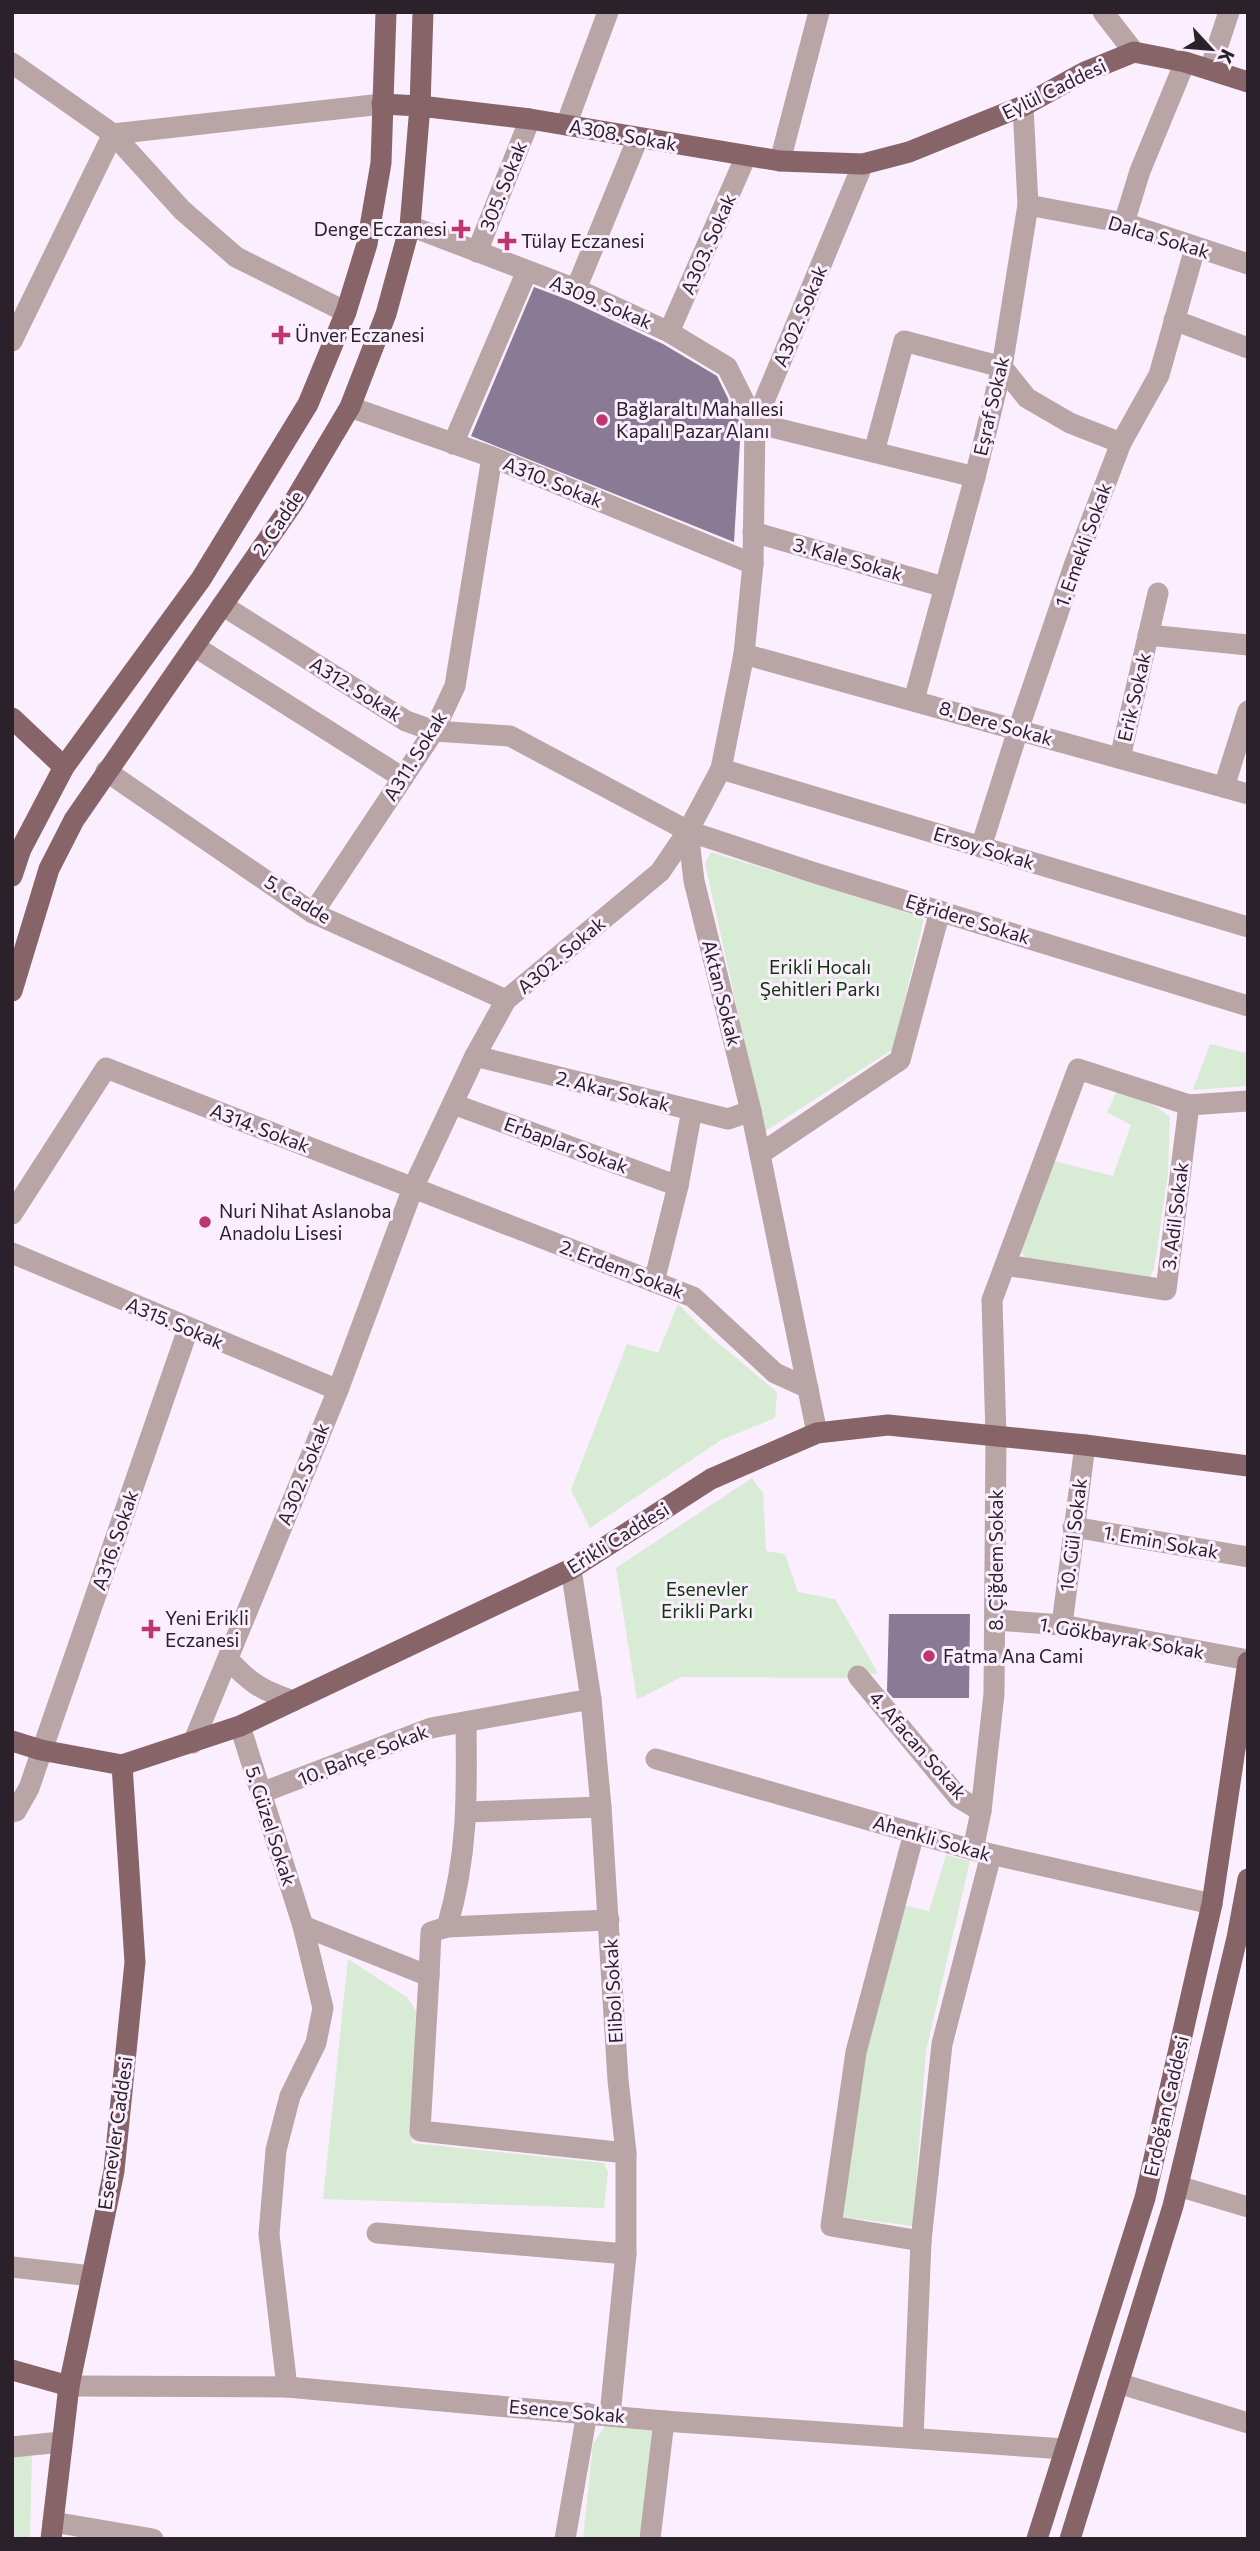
<svg xmlns="http://www.w3.org/2000/svg" width="1260" height="2551" viewBox="0 0 1260 2551" font-family="Commissioner,sans-serif">
  <style>
    .green { fill: #d7ebd5 }
    .building { fill: #897a95 }
    .lines { fill: none; stroke-linecap: round; stroke-linejoin: round }
    .minor { stroke: #b9a4a6; stroke-width: 21 }
    .major { stroke: #866467; stroke-width: 21 }
    .poi-dot { fill: #bf356e; stroke: #fbeefe; stroke-width: 2.5 }
    .labels { text-anchor: middle; stroke-width: 6; stroke-linejoin: round; paint-order: stroke }
    .street-label { font-size: 19px; fill: #2a212b; stroke: #fbeefe }
    .poi-label { font-size: 19px; fill: #2a212b; stroke: #fbeefe; text-anchor: start }
    .park-label { font-size: 19px; fill: #0d360b; stroke: #fbeefe }
  </style>
  <rect width="100%" height="100%" fill="#fbeefe"/>
  <g class="green">
    <polygon points="711,852 924,918 893,1049 764,1132 705,863"/>
    <polygon points="1210,1044 1246,1053 1248,1050 1248,1086 1193,1090"/>
    <polygon points="1118,1089 1158,1108 1170,1117 1168,1174 1154,1269 1148,1280 1030,1262 1018,1249 1054,1161 1113,1176 1131,1125 1107,1112"/>
    <polygon points="678,1304 710,1336 777,1392 775,1418 721,1440 590,1528 571,1490 627,1344 658,1353"/>
    <polygon points="752,1478 763,1493 766,1551 785,1554 798,1592 835,1599 878,1673 850,1678 681,1677 637,1700 616,1568"/>
    <polygon points="946,1855 970,1861 926,2051 913,2226 842,2217 864,2050 902,1905 929,1911"/>
    <polygon points="348,1959 408,1998 416,2011 412,2143 604,2163 608,2172 604,2208 323,2199"/>
    <polygon points="605,2426 654,2431 642,2539 583,2539 593,2444"/>
    <polygon points="32,2453 30,2539 12,2539 12,2457"/>
  </g>
  <g class="building">
    <polygon points="534,287 571,301 663,344 717,376 741,425 734,542 471,436"/>
    <polygon points="889,1614 970,1614 969,1698 893,1698 887,1691"/>
  </g>
  <g class="lines">
    <g class="minor">
      <polyline points="1103,12 1134,52"/>
      <polyline points="12,63 113,134 182,210 236,257 346,312"/>
      <polyline points="1210,69 1229,12"/>
      <polyline points="566,125 608,12"/>
      <polyline points="780,161 819,12"/>
      <polyline points="1028,205 1124,223 1248,264"/>
      <polyline points="1124,223 1140,171 1185,62"/>
      <polyline points="410,226 576,289 669,332 727,367 755,423 975,477"/>
      <polyline points="477,252 530,119"/>
      <polyline points="576,289 638,138"/>
      <polyline points="1174,320 1248,348"/>
      <polyline points="669,332 746,156"/>
      <polyline points="12,341 113,134 382,104"/>
      <polyline points="350,407 492,457 753,564"/>
      <polyline points="453,444 527,271"/>
      <polyline points="874,452 904,341 1002,367 1027,398 1070,423 1121,443"/>
      <polyline points="753,532 944,587"/>
      <polyline points="222,605 406,721 434,731 510,736 688,831 815,873 1248,1006"/>
      <polyline points="1148,635 1248,645"/>
      <polyline points="194,646 403,778"/>
      <polyline points="744,654 1248,794"/>
      <polyline points="914,700 975,477 1002,367 1028,205 1023,106"/>
      <polyline points="1120,758 1158,593"/>
      <polyline points="721,769 1248,927"/>
      <polyline points="106,771 313,913 506,1000"/>
      <polyline points="1224,787 1248,711"/>
      <polyline points="688,831 694,881 751,1111 817,1433"/>
      <polyline points="981,847 1018,730 1075,563 1121,443 1159,375 1195,248"/>
      <polyline points="313,913 434,731 455,686 492,457"/>
      <polyline points="475,1056 728,1119 751,1111"/>
      <polyline points="453,1104 678,1186"/>
      <polyline points="760,1154 900,1060 940,911"/>
      <polyline points="12,1214 106,1068 693,1297 775,1373 808,1388"/>
      <polyline points="12,1253 338,1390"/>
      <polyline points="1005,1265 1166,1290 1189,1105"/>
      <polyline points="654,1282 678,1186 692,1110"/>
      <polyline points="1073,1527 1248,1557"/>
      <polyline points="571,1569 591,1699 601,1807 618,2080 626,2153 626,2254 610,2415"/>
      <polyline points="997,1620 1062,1625 1248,1660"/>
      <polyline points="1062,1625 1085,1445"/>
      <path d="M 228,1659 C 250,1683 261,1690 293,1701"/>
      <polyline points="858,1676 959,1798 981,1811"/>
      <polyline points="240,1726 303,1926 323,2008 316,2043 290,2096 276,2150 269,2234 287,2387"/>
      <polyline points="193,1743 338,1390 413,1188 475,1056 506,1000 660,872 688,831 721,769 744,654 753,564 755,423 863,164"/>
      <polyline points="656,1759 973,1850 1212,1904"/>
      <polyline points="261,1793 431,1728 591,1699"/>
      <polyline points="12,1812 16,1811 29,1788 188,1329"/>
      <polyline points="467,1812 601,1807"/>
      <polyline points="914,1833 856,2052 831,2226 921,2241"/>
      <polyline points="973,1850 981,1811 994,1694 996,1436 992,1300 1078,1069 1189,1105 1248,1101"/>
      <polyline points="303,1926 429,1976 420,2131 626,2153"/>
      <polyline points="447,1927 609,1920"/>
      <path d="M 429,1976 L 431,1932 L 447,1927 C 468,1855 467,1796 466,1722"/>
      <polyline points="1178,2186 1248,2207"/>
      <polyline points="377,2233 626,2254"/>
      <polyline points="12,2267 92,2276"/>
      <polyline points="1118,2383 1248,2423"/>
      <polyline points="69,2386 287,2387 664,2421 1064,2449"/>
      <polyline points="913,2438 921,2241 942,2044 991,1855"/>
      <polyline points="12,2447 61,2442"/>
      <polyline points="53,2522 153,2539"/>
      <polyline points="565,2539 587,2413"/>
      <polyline points="650,2539 664,2421"/>
    </g>
    <g class="major">
      <polyline points="382,104 420,106 530,119 780,161 863,164 909,152 1023,106 1085,72 1134,52 1185,62 1248,82"/>
      <polyline points="12,718 64,767"/>
      <polyline points="12,876 21,849 64,767 201,579 308,404 346,312 367,244 381,163 386,12"/>
      <polyline points="12,991 49,869 74,820 293,503 350,407 386,314 410,226 420,106 423,12"/>
      <polyline points="12,1741 41,1750 122,1765 240,1726 571,1569 711,1479 817,1433 888,1425 1085,1445 1248,1466"/>
      <polyline points="12,2370 69,2386"/>
      <polyline points="51,2539 69,2386 114,2171 135,1962 122,1765"/>
      <polyline points="1037,2539 1145,2198 1212,1904 1248,1662"/>
      <polyline points="1070,2539 1173,2206 1237,1938 1248,1879"/>
    </g>
  </g>
  <g class="poi-dot">
    <path d="M457.5 218.5h7v7h7v7h-7v7h-7v-7h-7v-7h7z"/>
    <path d="M503.5 230.5h7v7h7v7h-7v7h-7v-7h-7v-7h7z"/>
    <path d="M277.5 324.5h7v7h7v7h-7v7h-7v-7h-7v-7h7z"/>
    <circle cx="602" cy="420" r="7"/>
    <circle cx="205" cy="1222" r="7"/>
    <path d="M147.5 1618.5h7v7h7v7h-7v7h-7v-7h-7v-7h7z"/>
    <circle cx="929" cy="1656" r="7"/>
  </g>
  <g class="labels">
    <g class="street-label">
      <text transform="translate(1054 89) rotate(-26)" y="7">Eylül Caddesi</text>
      <text transform="translate(623 135) rotate(10)" y="7">A308. Sokak</text>
      <text transform="translate(503 186) rotate(-68)" y="7">305. Sokak</text>
      <text transform="translate(1159 237) rotate(17)" y="7">Dalca Sokak</text>
      <text transform="translate(708 244) rotate(-66)" y="7">A303. Sokak</text>
      <text transform="translate(601 302) rotate(23)" y="7">A309. Sokak</text>
      <text transform="translate(800 316) rotate(-67)" y="7">A302. Sokak</text>
      <text transform="translate(991 406) rotate(-77)" y="7">Eşraf Sokak</text>
      <text transform="translate(553 482) rotate(22)" y="7">A310. Sokak</text>
      <text transform="translate(278 523) rotate(-56)" y="7">2. Cadde</text>
      <text transform="translate(1083 545) rotate(-70)" y="7">1. Emekli Sokak</text>
      <text transform="translate(848 559) rotate(16)" y="7">3. Kale Sokak</text>
      <text transform="translate(356 689) rotate(32)" y="7">A312. Sokak</text>
      <text transform="translate(1134 697) rotate(-77)" y="7">Erik Sokak</text>
      <text transform="translate(996 723) rotate(16)" y="7">8. Dere Sokak</text>
      <text transform="translate(415 756) rotate(-58)" y="7">A311. Sokak</text>
      <text transform="translate(984 848) rotate(17)" y="7">Ersoy Sokak</text>
      <text transform="translate(298 899) rotate(32)" y="7">5. Cadde</text>
      <text transform="translate(968 919) rotate(17)" y="7">Eğridere Sokak</text>
      <text transform="translate(561 955) rotate(-40)" y="7">A302. Sokak</text>
      <text transform="translate(722 993) rotate(76)" y="7">Aktan Sokak</text>
      <text transform="translate(613 1091) rotate(14)" y="7">2. Akar Sokak</text>
      <text transform="translate(260 1128) rotate(21)" y="7">A314. Sokak</text>
      <text transform="translate(566 1145) rotate(20)" y="7">Erbaplar Sokak</text>
      <text transform="translate(1175 1216) rotate(-83)" y="7">3. Adil Sokak</text>
      <text transform="translate(622 1269) rotate(21)" y="7">2. Erdem Sokak</text>
      <text transform="translate(175 1323) rotate(23)" y="7">A315. Sokak</text>
      <text transform="translate(303 1474) rotate(-68)" y="7">A302. Sokak</text>
      <text transform="translate(1073 1535) rotate(-83)" y="7">10. Gül Sokak</text>
      <text transform="translate(618 1538) rotate(-32)" y="7">Erikli Caddesi</text>
      <text transform="translate(115 1540) rotate(-71)" y="7">A316. Sokak</text>
      <text transform="translate(1161 1542) rotate(10)" y="7">1. Emin Sokak</text>
      <text transform="translate(996 1560) rotate(-90)" y="7">8. Çiğdem Sokak</text>
      <text transform="translate(1122 1638) rotate(10)" y="7">1. Gökbayrak Sokak</text>
      <text transform="translate(918 1745) rotate(49)" y="7">4. Afacan Sokak</text>
      <text transform="translate(363 1755) rotate(-21)" y="7">10. Bahçe Sokak</text>
      <text transform="translate(271 1826) rotate(72)" y="7">5. Güzel Sokak</text>
      <text transform="translate(932 1838) rotate(16)" y="7">Ahenkli Sokak</text>
      <text transform="translate(613 1991) rotate(-93)" y="7">Elibol Sokak</text>
      <text transform="translate(1166 2106) rotate(-77)" y="7">Erdoğan Caddesi</text>
      <text transform="translate(115 2133) rotate(-82)" y="7">Esenevler Caddesi</text>
      <text transform="translate(567 2411) rotate(5)" y="7">Esence Sokak</text>
    </g>
    <g class="poi-label">
      <text x="447" y="236" text-anchor="end">Denge Eczanesi</text>
      <text x="521" y="248">Tülay Eczanesi</text>
      <text x="295" y="342">Ünver Eczanesi</text>
      <text x="616" y="416">Bağlaraltı Mahallesi<tspan x="616" dy="22">Kapalı Pazar Alanı</tspan></text>
      <text x="219" y="1218">Nuri Nihat Aslanoba<tspan x="219" dy="22">Anadolu Lisesi</tspan></text>
      <text x="165" y="1625">Yeni Erikli<tspan x="165" dy="22">Eczanesi</tspan></text>
      <text x="943" y="1663">Fatma Ana Cami</text>
    </g>
    <g class="park-label">
      <text x="820" y="974">Erikli Hocalı<tspan x="820" dy="22">Şehitleri Parkı</tspan></text>
      <text x="707" y="1596">Esenevler<tspan x="707" dy="22">Erikli Parkı</tspan></text>
    </g>
  </g>
  <rect width="1260" height="2551" fill="none" stroke="#2a212b" stroke-width="28"/>
  <g transform="translate(1211 49) rotate(116)" stroke="#fbeefe" stroke-width="5" paint-order="stroke">
  <path d="M0-5L12 26L0 18L-12 26Z" fill="#2a212b"/>
  <text y="-10" font-size="19" font-weight="bold" text-anchor="middle" fill="#2a212b">K</text>
  </g>
</svg>
